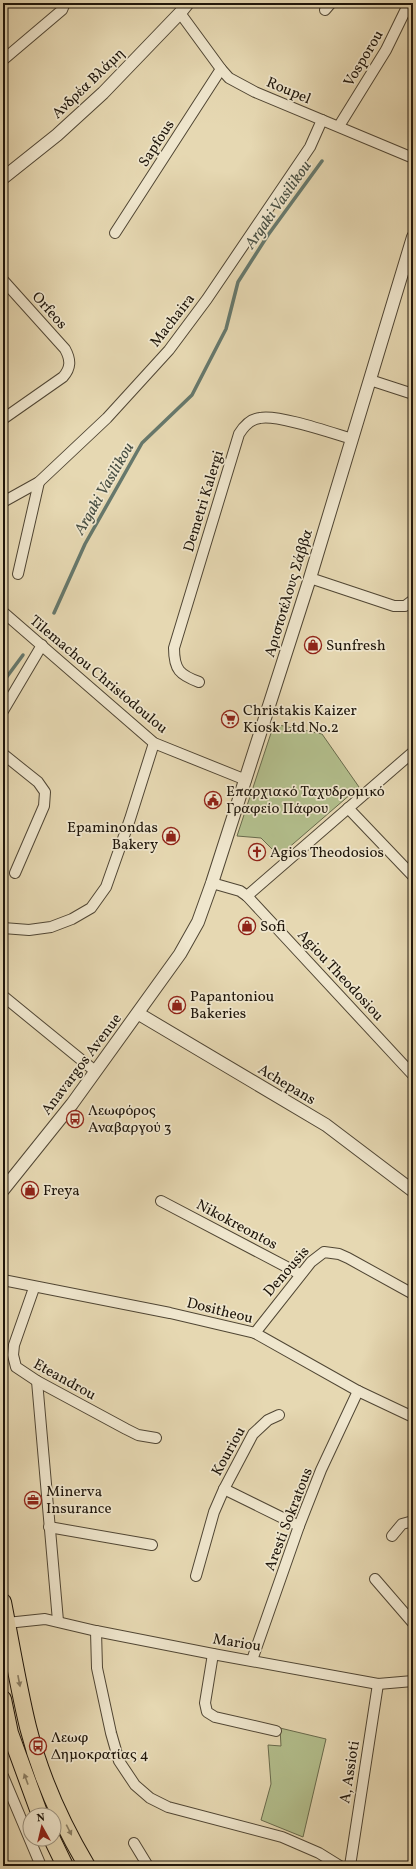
<svg xmlns="http://www.w3.org/2000/svg" width="416" height="1869" viewBox="0 0 416 1869" font-family="Vollkorn,serif">
  <style>
    .green { fill: #b3bf8d; stroke: #686a4c }
    .lines { fill: none; stroke-linecap: round; stroke-linejoin: round }
    .stream { stroke: #66786c; stroke-width: 3.5 }
    .minor-casing { stroke: #504634; stroke-width: 12 }
    .tertiary-casing { stroke: #504634; stroke-width: 14 }
    .trunk-casing { stroke: #1e150a; stroke-width: 18 }
    .minor { stroke: #efe6cd; stroke-width: 10 }
    .tertiary { stroke: #efe6cd; stroke-width: 12 }
    .trunk { stroke: #e6d8b2; stroke-width: 16 }
    .oneway { fill: #8c8066 }
    .labels { text-anchor: middle; stroke-width: 3.5; stroke-linejoin: round; paint-order: stroke }
    .street-label { font-size: 15px; fill: #1e150a; stroke: #efe6cd }
    .poi-label { font-size: 15px; fill: #1e150a; stroke: #efe6cd; text-anchor: start }
    .water-label { font-size: 16px; font-style: italic; fill: #484f43; stroke: #efe6cd }
  </style>
  <rect width="100%" height="100%" fill="#e6d8b2"/>
  <filter id="stains"><feTurbulence type="fractalNoise" baseFrequency=".005" numOctaves="4"/><feColorMatrix values="0 0 0 0 .2 0 0 0 0 .09 0 0 0 0 .02 0 0 0 .5 -.17"/></filter>
  <radialGradient id="worn" r=".72"><stop offset=".6" stop-color="#630" stop-opacity="0"/><stop offset="1" stop-color="#630" stop-opacity=".3"/></radialGradient>
  <g class="green">
    <polygon points="274,724 322,734 359,787 279,856 261,838 237,836"/>
    <polygon points="280,1728 326,1739 303,1837 261,1820 271,1784 268,1745 281,1746"/>
  </g>
  <g class="lines">
    <g class="stream">
      <polyline points="54,613 85,544 142,443 192,395 226,329 238,282 268,235 322,161"/>
      <polyline points="3,682 23,655"/>
    </g>
    <g class="minor-casing">
      <g id="minor">
        <polyline points="325,10 331,3"/>
        <polyline points="180,13 221,69 229,78 255,92 413,158"/>
        <polyline points="3,60 62,10 65,3"/>
        <polyline points="339,126 386,50 409,3"/>
        <polyline points="115,233 221,69"/>
        <path d="M 3,280 L 65,349 C 71,360 71,368 63,377 L 3,419"/>
        <polyline points="370,380 413,394"/>
        <polyline points="3,502 39,482 107,418 169,350 207,299 310,147 322,120"/>
        <polyline points="18,574 39,482"/>
        <polyline points="310,578 394,606 405,606 413,600"/>
        <polyline points="3,612 154,743 246,780"/>
        <path d="M 199,682 C 180,675 174,670 174,648 L 239,434 C 244,426 250,419 260,418 C 278,414 332,433 352,439"/>
        <polyline points="3,711 42,645"/>
        <polyline points="3,754 38,782 45,792 44,806 15,873"/>
        <polyline points="348,808 413,876"/>
        <polyline points="212,883 240,891 247,896 413,1075"/>
        <polyline points="247,896 413,752"/>
        <polyline points="3,928 29,930 51,927 72,919 91,908 106,887 130,819 154,743"/>
        <polyline points="3,996 95,1071"/>
        <polyline points="161,1201 300,1274"/>
        <polyline points="3,1280 170,1313 255,1333 358,1391 413,1417"/>
        <polyline points="34,1288 14,1345 13,1355 16,1367 37,1381 126,1429 138,1435 156,1438"/>
        <polyline points="255,1333 311,1262 324,1252 339,1254 348,1258 413,1294"/>
        <polyline points="37,1381 58,1621"/>
        <polyline points="224,1489 299,1526"/>
        <polyline points="49,1527 152,1545"/>
        <polyline points="392,1536 402,1524 413,1521"/>
        <polyline points="196,1576 214,1512 224,1489 253,1434 268,1420 279,1415"/>
        <polyline points="375,1579 413,1623"/>
        <polyline points="7,1623 45,1619 96,1631 213,1654 378,1684 413,1681"/>
        <polyline points="96,1631 97,1668 111,1733 119,1761 135,1785 150,1798 168,1807 282,1837 319,1853 340,1866"/>
        <polyline points="213,1654 205,1703 207,1712 215,1717 276,1731"/>
        <polyline points="252,1660 299,1526 321,1470 358,1391"/>
        <polyline points="3,1776 41,1866"/>
        <polyline points="134,1843 148,1866"/>
        <polyline points="350,1866 378,1684"/>
      </g>
    </g>
    <g class="tertiary-casing">
      <g id="tertiary">
        <polyline points="3,178 57,135 103,93 180,13 188,3"/>
        <polyline points="139,1014 326,1125 413,1191"/>
        <polyline points="3,1190 72,1104 180,954 198,922 212,883 310,578 413,237"/>
      </g>
    </g>
    <g class="trunk-casing">
      <g id="trunk">
        <path d="M 3,1602 C 11,1643 18,1686 28,1727 C 40,1775 62,1824 87,1866"/>
        <polyline points="3,1699 10,1733 40,1815"/>
        <polyline points="52,1839 65,1866"/>
      </g>
    </g>
    <use href="#minor" class="minor"/>
    <use href="#tertiary" class="tertiary"/>
    <use href="#trunk" class="trunk"/>
  </g>
  <defs><path id="oneway-solid" d="M-6-.8H1V-3.2L6.5 0L1 3.2V.8H-6Z"/></defs>
  <g class="oneway">
    <use href="#oneway-solid" transform="translate(19 1681) rotate(79)"/>
    <use href="#oneway-solid" transform="translate(26 1779) rotate(-110)"/>
    <use href="#oneway-solid" transform="translate(69 1830) rotate(63)"/>
  </g>
  <defs>
    <g id="shop-ring" transform="scale(0.9)"><circle r="9.5" fill="#efe6cd" stroke="#8f2418" stroke-width="1.5"/><path d="M-5-2.5h2.3a2.7 3.5 0 0 1 5.4 0H5L5.5 6h-11ZM-1.5-2.5h3a1.5 2.3 0 0 0-3 0Z" fill="#8f2418"/></g>
    <g id="supermarket-ring" transform="scale(0.9)"><circle r="9.5" fill="#efe6cd" stroke="#8f2418" stroke-width="1.5"/><path d="M-6-5.5h2.5l.6 2H6L4.5 2H-2.5L-4.4-4H-6ZM-1.5 3.2a1.3 1.3 0 1 0 .1 0ZM3 3.2a1.3 1.3 0 1 0 .1 0Z" fill="#8f2418"/></g>
    <g id="civic-ring" transform="scale(0.9)"><circle r="9.5" fill="#efe6cd" stroke="#8f2418" stroke-width="1.5"/><path d="M-.6-6.5H3V-4.5H.6V-3L4-1V1h2V6H-6V1h2V-1L-.6-3ZM-1.2 2.5V6h2.4V2.5Z" fill="#8f2418"/></g>
    <g id="church-ring" transform="scale(0.9)"><circle r="9.5" fill="#efe6cd" stroke="#8f2418" stroke-width="1.5"/><path d="M-1.2-6h2.4v3.5h3.3v2.4h-3.3V6h-2.4V-.1h-3.3v-2.4h3.3Z" fill="#8f2418"/></g>
    <g id="bus-ring" transform="scale(0.9)"><circle r="9.5" fill="#efe6cd" stroke="#8f2418" stroke-width="1.5"/><path d="M-5-6H5V4H4V6H2V4H-2V6H-4V4H-5ZM-3.5-4V0h7V-4ZM-3.5 1.2v1.5H-2V1.2ZM2 1.2v1.5H3.5V1.2Z" fill="#8f2418"/></g>
    <g id="office-ring" transform="scale(0.9)"><circle r="9.5" fill="#efe6cd" stroke="#8f2418" stroke-width="1.5"/><path d="M-6-3h4V-5.5h4V-3h4V5H-6ZM-1-4.5V-3h2v-1.5ZM-6 0V1H6V0Z" fill="#8f2418"/></g>
  </defs>
  <g fill-rule="evenodd">
    <use href="#shop-ring" x="313" y="645"/>
    <use href="#supermarket-ring" x="230" y="719"/>
    <use href="#civic-ring" x="213" y="800"/>
    <use href="#shop-ring" x="171" y="836"/>
    <use href="#church-ring" x="257" y="852"/>
    <use href="#shop-ring" x="247" y="926"/>
    <use href="#shop-ring" x="177" y="1005"/>
    <use href="#bus-ring" x="75" y="1119"/>
    <use href="#shop-ring" x="30" y="1190"/>
    <use href="#office-ring" x="33" y="1500"/>
    <use href="#bus-ring" x="38" y="1746"/>
  </g>
  <g class="labels">
    <g class="street-label">
      <text transform="translate(363 58) rotate(-59)" y="5">Vosporou</text>
      <text transform="translate(88 83) rotate(-44)" y="5">Ανδρέα Βλάμη</text>
      <text transform="translate(289 90) rotate(23)" y="5">Roupel</text>
      <text transform="translate(156 143) rotate(-57)" y="5">Sapfous</text>
      <text transform="translate(50 310) rotate(48)" y="5">Orfeos</text>
      <text transform="translate(172 320) rotate(-52)" y="5">Machaira</text>
      <text transform="translate(203 501) rotate(-73)" y="5">Demetri Kalergi</text>
      <text transform="translate(288 593) rotate(-73)" y="5">Αριστοτέλους Σάββα</text>
      <text transform="translate(99 674) rotate(40)" y="5">Tilemachou Christodoulou</text>
      <text transform="translate(341 975) rotate(47)" y="5">Agiou Theodosiou</text>
      <text transform="translate(81 1064) rotate(-53)" y="5">Anavargos Avenue</text>
      <text transform="translate(287 1084) rotate(31)" y="5">Achepans</text>
      <text transform="translate(237 1224) rotate(28)" y="5">Nikokreontos</text>
      <text transform="translate(286 1271) rotate(-49)" y="5">Denousis</text>
      <text transform="translate(220 1310) rotate(14)" y="5">Dositheou</text>
      <text transform="translate(65 1379) rotate(29)" y="5">Eteandrou</text>
      <text transform="translate(228 1451) rotate(-61)" y="5">Kouriou</text>
      <text transform="translate(288 1519) rotate(-69)" y="5">Aresti Sokratous</text>
      <text transform="translate(237 1642) rotate(9)" y="5">Mariou</text>
      <text transform="translate(349 1772) rotate(-81)" y="5">A, Assioti</text>
    </g>
    <g class="poi-label">
      <text x="326" y="650">Sunfresh</text>
      <text x="243" y="715">Christakis Kaizer<tspan x="243" dy="17">Kiosk Ltd No.2</tspan></text>
      <text x="226" y="796">Επαρχιακό Ταχυδρομικό<tspan x="226" dy="17">Γραφείο Πάφου</tspan></text>
      <text x="158" y="832" text-anchor="end">Epaminondas<tspan x="158" dy="17">Bakery</tspan></text>
      <text x="270" y="857">Agios Theodosios</text>
      <text x="260" y="931">Sofi</text>
      <text x="190" y="1001">Papantoniou<tspan x="190" dy="17">Bakeries</tspan></text>
      <text x="88" y="1115">Λεωφόρος<tspan x="88" dy="17">Αναβαργού 3</tspan></text>
      <text x="43" y="1195">Freya</text>
      <text x="46" y="1496">Minerva<tspan x="46" dy="17">Insurance</tspan></text>
      <text x="51" y="1742">Λεωφ<tspan x="51" dy="17">Δημοκρατίας 4</tspan></text>
    </g>
    <g class="water-label">
      <text transform="translate(277 204) rotate(-55)" y="6">Argaki Vasilikou</text>
      <text transform="translate(103 488) rotate(-60)" y="6">Argaki Vasilikou</text>
    </g>
  </g>
  <rect width="416" height="1869" fill="none" stroke="#e6d8b2" stroke-width="16"/>
  <rect x="4" y="4" width="408" height="1861" fill="none" stroke="#1e150a" stroke-width="2"/>
  <rect x="8" y="8" width="400" height="1853" fill="none" stroke="#1e150a"/>
  <g transform="translate(42 1827) rotate(352)"><circle r="19" fill="#efe6cd" stroke="#9b927f"/>
  <path d="M0-3L7 15L0 10L-7 15Z" fill="#8f2418"/>
  <text y="-6" font-size="11" font-weight="bold" text-anchor="middle" fill="#1e150a">N</text>
  </g>
  <rect width="100%" height="100%" filter="url(#stains)"/>
  <rect width="100%" height="100%" fill="url(#worn)"/>
</svg>
